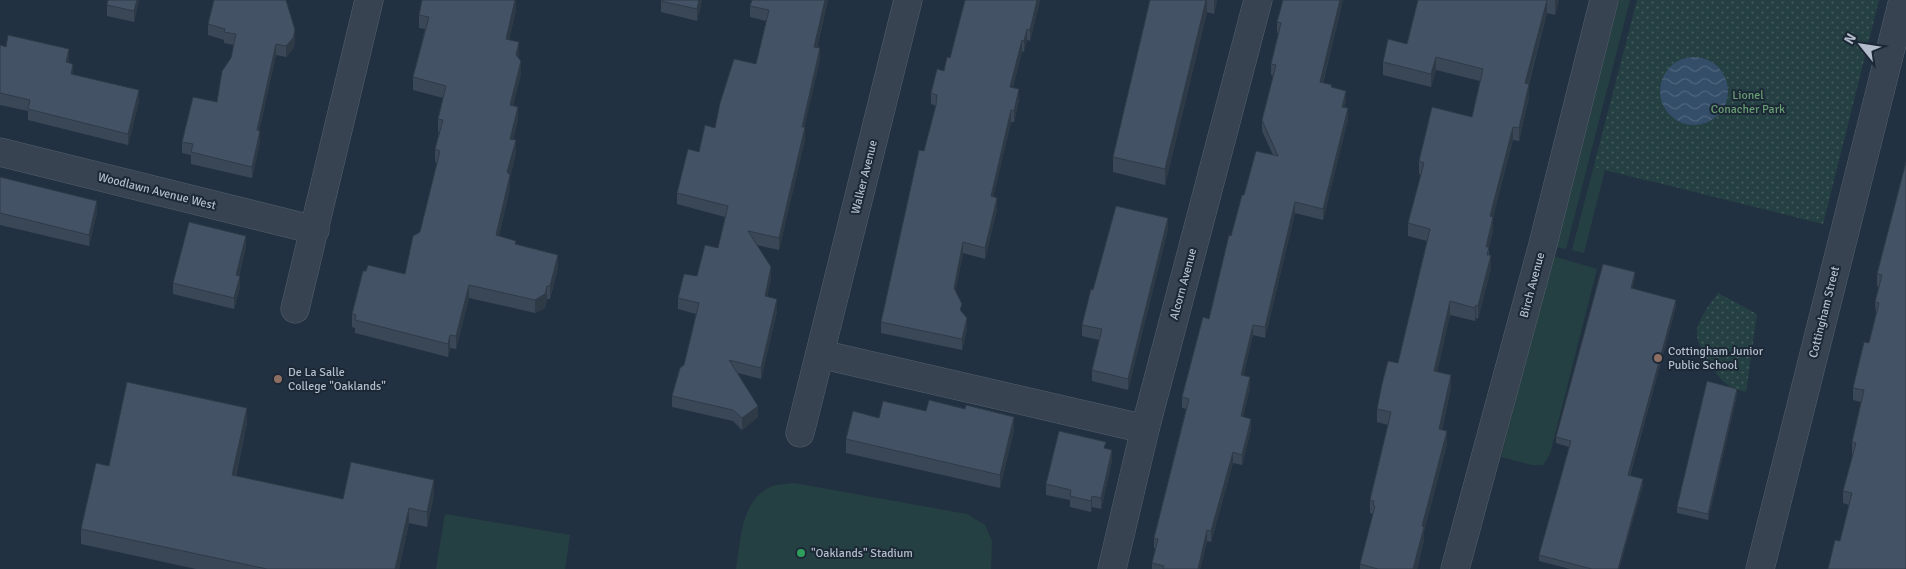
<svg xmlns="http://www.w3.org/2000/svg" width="1906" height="569" viewBox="0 0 1906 569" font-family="Signika,sans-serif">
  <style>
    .grass { fill: #254042 }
    .park { fill: url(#park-dots) }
    .water { fill: url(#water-waves) }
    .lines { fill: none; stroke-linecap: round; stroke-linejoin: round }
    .minor-casing { stroke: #55606e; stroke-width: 29 }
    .minor { stroke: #374350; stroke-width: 28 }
    .wall { fill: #3a4757 }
    .shaded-wall { fill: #2f3a47 }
    .building { fill: #435365; stroke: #2f3a47 }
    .education-dot { fill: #8d6e63; stroke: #1c2836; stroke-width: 2 }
    .leisure-dot { fill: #2e9e5b; stroke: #1c2836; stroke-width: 2 }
    .labels { text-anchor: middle; stroke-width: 4; stroke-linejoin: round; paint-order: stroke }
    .park-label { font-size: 12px; fill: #689e72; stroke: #1c2836 }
    .street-label { font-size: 12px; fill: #b3bdcb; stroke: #1c2836 }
    .poi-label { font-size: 12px; fill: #b3bdcb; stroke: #1c2836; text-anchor: start }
  </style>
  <defs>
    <pattern id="park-dots" width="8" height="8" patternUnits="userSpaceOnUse" patternTransform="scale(1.25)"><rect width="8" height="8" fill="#254042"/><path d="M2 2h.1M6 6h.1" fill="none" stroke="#425a5c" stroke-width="1.8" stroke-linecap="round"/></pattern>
    <pattern id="water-waves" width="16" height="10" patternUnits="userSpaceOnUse" patternTransform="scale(1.25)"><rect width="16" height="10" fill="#344d69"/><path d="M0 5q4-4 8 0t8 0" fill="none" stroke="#4f657d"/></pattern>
  </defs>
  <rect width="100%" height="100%" fill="#223141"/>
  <g class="grass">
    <polygon points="1619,0 1630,0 1566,249 1555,247"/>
    <polygon points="1618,73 1623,75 1648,181 1605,170 1584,253 1572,250"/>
    <polygon points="1553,256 1597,269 1550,454 1543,465 1532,465 1501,457"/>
    <path d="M 794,483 L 967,514 L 985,525 L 992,541 L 991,569 L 736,569 C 741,541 740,504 768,488 C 775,484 786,484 794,483 Z"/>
    <polygon points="445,514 570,535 565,569 436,569"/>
  </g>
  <g class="park">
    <polygon points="1637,0 1879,0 1823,224 1594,167"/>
    <path d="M 1718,293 L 1757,314 L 1746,392 C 1740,390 1732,389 1728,385 C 1717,378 1698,348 1697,335 C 1696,321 1710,304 1718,293 Z"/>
  </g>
  <circle class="water" cx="1694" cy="91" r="34"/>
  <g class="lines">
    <g class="minor-casing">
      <g id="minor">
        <polyline points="0,152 315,230"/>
        <polyline points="295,309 369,0"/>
        <polyline points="820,354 1145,429"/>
        <polyline points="800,433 908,0"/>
        <polyline points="1112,569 1145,429 1258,0"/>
        <polyline points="1455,569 1542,248 1604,0"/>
        <polyline points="1760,569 1903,0"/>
      </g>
    </g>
    <use href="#minor" class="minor"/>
  </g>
  <g class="wall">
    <polygon points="108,0 139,0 134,22 107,16 107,5"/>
    <polygon points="516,0 516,9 509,40 519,55 518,58 521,74 513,105 518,120 513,140 516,153 510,177 510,188 499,236 516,244 558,268 550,299 547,299 545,308 535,313 469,298 456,349 450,348 448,357 355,333 355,328 352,327 352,314 366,271 405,274 420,232 437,163 435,162 435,149 439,133 438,132 438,119 443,98 413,90 413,77 425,29 419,28 419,15"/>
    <polygon points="661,0 702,0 697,21 661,12"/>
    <polygon points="752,0 828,0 817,48 820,60 804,127 805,139 779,250 757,245 771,278 767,297 777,311 761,379 738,373 758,417 742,430 733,421 672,407 672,396 684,365 696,314 678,309 678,298 697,276 718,248 725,217 677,204 677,193 699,152 756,64 766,21 750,17 750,6"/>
    <polygon points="1040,0 1030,41 1027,40 1024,52 1022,51 1013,87 1019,100 1014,122 1011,122 993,197 997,209 985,259 963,253 955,291 967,329 962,350 881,333 881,322 936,106 931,104 931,93 950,58"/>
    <polygon points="1150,0 1217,0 1214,14 1207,12 1165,185 1113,172 1113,157"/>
    <polygon points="1283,0 1343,0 1323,83 1332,87 1346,101 1344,108 1348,119 1323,220 1295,213 1265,338 1253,335 1243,376 1250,388 1243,417 1251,429 1242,465 1233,463 1211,542 1207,541 1200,569 1152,569 1152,563 1156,549 1154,548 1154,538 1186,409 1182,408 1182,397 1209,319 1231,236 1244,195 1273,155 1262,131 1262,120 1273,76 1271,75 1271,64 1279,34 1277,33 1277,22"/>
    <polygon points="1418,0 1559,0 1555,15 1547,13 1529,84 1529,97 1519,141 1513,140 1495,208 1493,218 1493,230 1489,247 1489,255 1491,268 1478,319 1476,318 1475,321 1450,315 1437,372 1451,388 1442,430 1447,444 1424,531 1424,540 1417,569 1360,569 1360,564 1373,514 1370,513 1370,500 1388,425 1377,422 1377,409 1398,363 1427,241 1408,236 1408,223 1421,175 1419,174 1419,161 1472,117 1480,81 1436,70 1431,87 1383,75 1383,62 1407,44"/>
    <polygon points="208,24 295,41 293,49 286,57 276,55 259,131 260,142 252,178 191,164 191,155 182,153 182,142 217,102 231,58 234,45 224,43 224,40 208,35"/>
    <polygon points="0,45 69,60 68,62 73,75 139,101 128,145 28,120 28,111 0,105"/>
    <polygon points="1906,162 1906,569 1840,541 1849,505 1843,503 1843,491 1853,455 1852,455 1852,442 1861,402 1853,400 1853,388 1869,343 1876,314 1875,302 1879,287 1877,286 1877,274"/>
    <polygon points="0,177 97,212 89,246 0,225"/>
    <polygon points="1168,229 1128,390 1092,381 1092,370 1099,340 1082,336 1082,325 1093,290"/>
    <polygon points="246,247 239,276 240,287 234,309 173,294 173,283"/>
    <polygon points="1635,278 1632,288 1676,306 1630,476 1643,485 1619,569 1570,569 1539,561 1539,555 1569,447 1556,443 1556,437"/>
    <polygon points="1737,395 1708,520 1677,513 1677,507"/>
    <polygon points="926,411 1014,430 1000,488 846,453 846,439 879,418"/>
    <polygon points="247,423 236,476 343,499 434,495 427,527 409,523 399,569 196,569 81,544 81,529 109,466"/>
    <polygon points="1106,448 1112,461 1101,509 1092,507 1091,512 1070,507 1070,500 1046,495 1046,484"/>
  </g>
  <g class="shaded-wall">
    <polygon points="137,0 139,0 134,22 134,11"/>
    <polygon points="515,0 516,0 516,9 506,52 506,39"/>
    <polygon points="699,0 702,0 697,21 697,9"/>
    <polygon points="825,0 828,0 814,59 814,47"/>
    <polygon points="1037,0 1040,0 1030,41 1030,30"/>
    <polygon points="1206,0 1207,0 1207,12 1165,185 1165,169"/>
    <polygon points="1214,0 1217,0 1214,14"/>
    <polygon points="1340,0 1343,0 1320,93 1320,82"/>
    <polygon points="1547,0 1547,13 1525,96 1525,83"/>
    <polygon points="1555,0 1559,0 1555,15"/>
    <polygon points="1027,29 1027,40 1024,52 1024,41"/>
    <polygon points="295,30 295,41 293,49 286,57 286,46"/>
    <polygon points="1022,40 1022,51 1010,98 1010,87"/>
    <polygon points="519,42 519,55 516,68 516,55"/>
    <polygon points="276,44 276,55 257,141 257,130"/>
    <polygon points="820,48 820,60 802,138 802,127"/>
    <polygon points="69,49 69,60 66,73 66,62"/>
    <polygon points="1436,57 1436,70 1431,87 1431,74"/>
    <polygon points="521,61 521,74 510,118 510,105"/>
    <polygon points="73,64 73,75 71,74"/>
    <polygon points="1529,84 1529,97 1519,141 1519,128"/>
    <polygon points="1019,89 1019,100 1014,122 1014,111"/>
    <polygon points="139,90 139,101 128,145 128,134"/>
    <polygon points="1346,91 1346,101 1342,118 1342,107"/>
    <polygon points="518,107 518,120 510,152 510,139"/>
    <polygon points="1348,108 1348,119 1323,220 1323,209"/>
    <polygon points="1011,110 1011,122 991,207 991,196"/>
    <polygon points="805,127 805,139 779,250 779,238"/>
    <polygon points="1513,127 1513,140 1493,218 1493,230 1486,260 1486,247 1490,216"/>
    <polygon points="260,131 260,142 252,178 252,167"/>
    <polygon points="516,140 516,153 510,177 510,188 496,248 496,235 507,172"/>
    <polygon points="997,198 997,209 985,259 985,248"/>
    <polygon points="97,201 97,212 89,246 89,235"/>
    <polygon points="1295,202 1295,213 1265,338 1265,327"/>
    <polygon points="1168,218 1168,229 1128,390 1128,379"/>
    <polygon points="246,236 246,247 236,286 236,275"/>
    <polygon points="963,242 963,253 954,299 954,288"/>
    <polygon points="558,255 558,268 550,299 550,286"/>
    <polygon points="1491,255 1491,268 1478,319 1478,306"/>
    <polygon points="771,267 771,278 765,308 765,296"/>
    <polygon points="1635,272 1635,278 1631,293 1631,288"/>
    <polygon points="240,276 240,287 234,309 234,298"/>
    <polygon points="469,285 469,298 456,349 456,336"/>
    <polygon points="547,286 547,299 545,308 535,313 535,300"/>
    <polygon points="777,299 777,311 761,379 761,368"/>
    <polygon points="1676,300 1676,306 1628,481 1628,475"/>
    <polygon points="1450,301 1450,315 1434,385 1434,371"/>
    <polygon points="1476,305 1476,318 1475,321 1475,308"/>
    <polygon points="967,318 967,329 962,350 962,339"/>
    <polygon points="1253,325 1253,335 1241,386 1241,375"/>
    <polygon points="450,335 450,348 448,357 448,344"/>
    <polygon points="1451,375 1451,388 1439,442 1439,429"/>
    <polygon points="1250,377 1250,388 1241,427 1241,416"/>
    <polygon points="1737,389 1737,395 1708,520 1708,514"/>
    <polygon points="758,406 758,417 742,430 742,418"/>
    <polygon points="247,408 247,423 232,491 232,475"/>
    <polygon points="1014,417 1014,430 1000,488 1000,475"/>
    <polygon points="1251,419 1251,429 1242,465 1242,455"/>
    <polygon points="1447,431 1447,444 1424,531 1424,540 1417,569 1413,569 1422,526"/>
    <polygon points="1112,450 1112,461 1101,509 1101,498"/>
    <polygon points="1233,452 1233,463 1211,542 1211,531"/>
    <polygon points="1643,479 1643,485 1619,569 1618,569"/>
    <polygon points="434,480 434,495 427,527 427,512"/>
    <polygon points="1092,496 1092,507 1091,512 1091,501"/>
    <polygon points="409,508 409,523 399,569 395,569"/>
    <polygon points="1207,530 1207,541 1200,569 1198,569"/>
  </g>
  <g class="building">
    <polygon points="108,0 137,0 134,11 107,5"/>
    <polygon points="214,0 286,0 295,30 293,38 286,46 276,44 257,130 260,131 252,167 191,152 193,144 182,142 193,97 217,102 222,71 231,58 236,34 224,32 225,29 208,24"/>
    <polygon points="422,0 515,0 506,39 519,42 516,55 521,61 510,105 518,107 510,139 516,140 507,172 510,175 496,235 516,241 515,244 558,255 550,286 547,286 545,294 535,300 469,285 456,336 450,335 448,344 355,320 356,315 352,314 363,271 366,271 368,265 405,274 413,236 420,232 440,151 435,149 443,120 438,119 446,86 413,77 429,17 419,15"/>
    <polygon points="661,0 699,0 697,9 661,1"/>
    <polygon points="752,0 825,0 814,47 820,48 802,127 805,127 779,238 748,231 771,267 765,296 777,299 761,368 729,360 758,406 742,418 733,410 672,396 680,368 684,365 699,303 678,298 684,274 697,276 705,245 718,248 728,206 677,193 688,149 699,152 705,125 715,128 720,103 734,59 756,64 769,10 750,6"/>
    <polygon points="965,0 1037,0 1030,30 1027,29 1024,41 1022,40 1010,87 1019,89 1014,111 1011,110 991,196 997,198 985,248 963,242 954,288 962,304 960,310 967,318 962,339 881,322 919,150 924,151 936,105 937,95 931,93 937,69 944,71 947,57 950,58"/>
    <polygon points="1150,0 1206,0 1165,169 1113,157"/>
    <polygon points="1283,0 1340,0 1320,82 1332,85 1331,87 1346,91 1342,107 1348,108 1323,209 1295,202 1265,327 1253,325 1241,375 1250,377 1241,416 1251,419 1242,455 1233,452 1211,531 1207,530 1198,569 1163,569 1164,566 1152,563 1158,539 1154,538 1189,399 1182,397 1203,317 1209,319 1229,235 1231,236 1242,195 1244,195 1256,151 1278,156 1262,120 1276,65 1271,64 1281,23 1277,22"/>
    <polygon points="1418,0 1547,0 1525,83 1529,84 1519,128 1513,127 1490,216 1493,217 1486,247 1489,247 1487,255 1491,255 1478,306 1476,305 1475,308 1450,301 1434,371 1451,375 1439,429 1447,431 1422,526 1424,527 1413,569 1378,569 1360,564 1375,506 1373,505 1374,501 1370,500 1391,412 1377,409 1382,384 1388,361 1398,363 1430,229 1408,223 1424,163 1419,161 1432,107 1472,117 1483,69 1436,57 1431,74 1383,62 1388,39 1407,44"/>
    <polygon points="8,35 69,49 66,62 73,64 71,74 139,90 128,134 28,109 30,100 0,93 0,45 6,47"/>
    <polygon points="1906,162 1906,569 1828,569 1835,540 1840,541 1852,493 1843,491 1856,443 1852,442 1864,390 1853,388 1864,342 1869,343 1879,303 1875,302 1882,275 1877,274"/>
    <polygon points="0,177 97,201 89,235 0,213"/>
    <polygon points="1116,206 1168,218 1128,379 1092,370 1102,329 1082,325 1091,289 1093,290"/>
    <polygon points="189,222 246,236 236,275 240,276 234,298 173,283"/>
    <polygon points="1603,264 1635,272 1631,288 1676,300 1628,475 1643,479 1618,569 1592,569 1539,555 1571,441 1556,437"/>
    <polygon points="1707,381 1737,389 1708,514 1677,507"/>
    <polygon points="127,382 247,408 232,475 343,499 351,462 434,480 427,512 409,508 395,569 267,569 81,529 96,463 109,466"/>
    <polygon points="929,400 965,409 966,405 1014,417 1000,475 846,439 853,411 879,418 883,401 926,411"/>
    <polygon points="1059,431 1106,442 1104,448 1112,450 1101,498 1092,496 1091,501 1070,496 1071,490 1046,484"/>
  </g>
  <g class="education-dot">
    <circle cx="1658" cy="358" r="5"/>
    <circle cx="278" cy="379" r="5"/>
  </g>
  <circle class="leisure-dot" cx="801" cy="553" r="5"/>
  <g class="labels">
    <g class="park-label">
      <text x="1748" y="99">Lionel<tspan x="1748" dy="14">Conacher Park</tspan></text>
    </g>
    <g class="street-label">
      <text transform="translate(864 177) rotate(-76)" y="4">Walker Avenue</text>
      <text transform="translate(157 191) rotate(14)" y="4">Woodlawn Avenue West</text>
      <text transform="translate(1183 284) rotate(-75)" y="4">Alcorn Avenue</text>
      <text transform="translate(1532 285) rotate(-75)" y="4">Birch Avenue</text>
      <text transform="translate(1824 312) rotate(-76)" y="4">Cottingham Street</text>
    </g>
    <g class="poi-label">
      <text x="1668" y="355">Cottingham Junior<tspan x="1668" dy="14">Public School</tspan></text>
      <text x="288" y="376">De La Salle<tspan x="288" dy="14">College "Oaklands"</tspan></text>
      <text x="811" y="557">"Oaklands" Stadium</text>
    </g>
  </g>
  <g transform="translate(1861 45) rotate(300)" stroke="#1c2836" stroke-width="4" paint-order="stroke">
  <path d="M0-4L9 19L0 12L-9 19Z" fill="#b3bdcb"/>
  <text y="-8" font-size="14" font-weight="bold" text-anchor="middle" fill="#b3bdcb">N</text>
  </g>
</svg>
